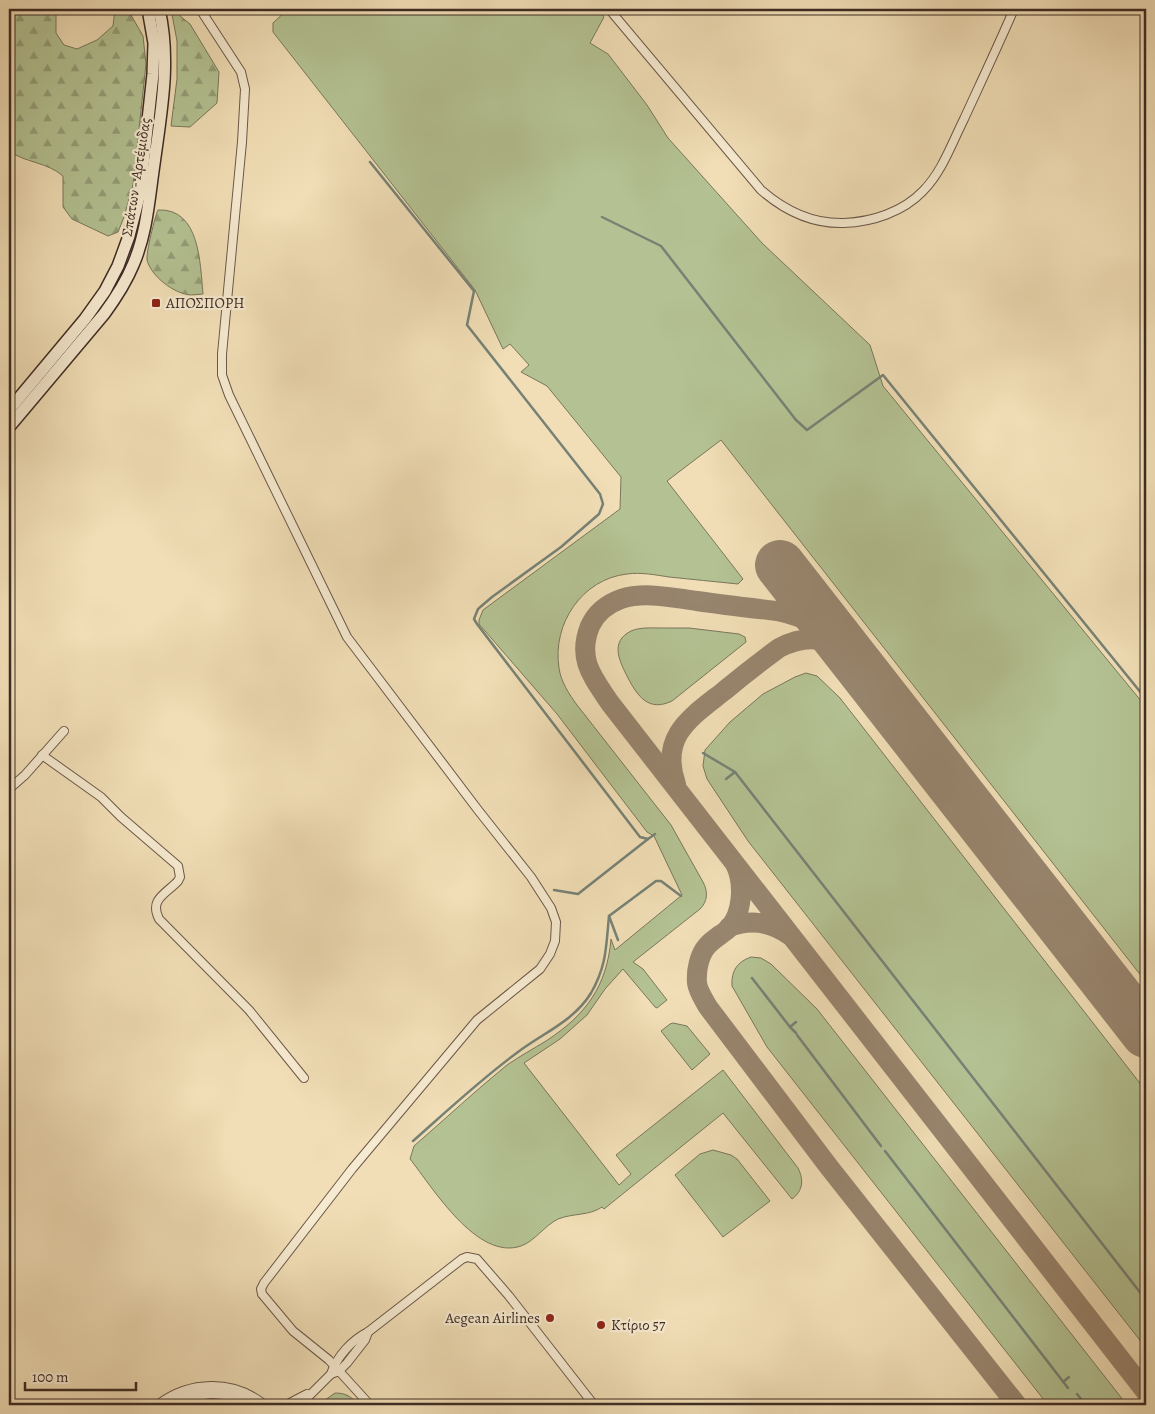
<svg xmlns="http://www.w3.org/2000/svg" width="1155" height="1414" viewBox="0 0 1155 1414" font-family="Alegreya,serif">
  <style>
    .grass { fill: #b4c293; stroke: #79775c }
    .forest { fill: url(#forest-firs); stroke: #79775c }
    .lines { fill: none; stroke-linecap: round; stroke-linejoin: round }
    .stream { stroke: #768276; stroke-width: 2.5 }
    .taxiway { stroke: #98856e; stroke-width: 20 }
    .runway { stroke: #98856e; stroke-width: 50 }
    .minor-casing { stroke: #6b5849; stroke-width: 10 }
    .tertiary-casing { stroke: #6b5849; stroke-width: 12 }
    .secondary-casing { stroke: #3e2c25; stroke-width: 14 }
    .minor { stroke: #f6ead0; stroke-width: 8 }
    .tertiary { stroke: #f6ead0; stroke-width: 10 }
    .secondary { stroke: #f6ead0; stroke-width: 11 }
    .poi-dot { fill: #8f2418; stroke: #f6ead0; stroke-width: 2 }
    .labels { text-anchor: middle; stroke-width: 4.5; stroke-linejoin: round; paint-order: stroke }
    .street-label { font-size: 15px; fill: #3e2c25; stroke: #f6ead0 }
    .poi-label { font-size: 15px; fill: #3e2c25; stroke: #f6ead0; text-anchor: start }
  </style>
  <defs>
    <pattern id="forest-firs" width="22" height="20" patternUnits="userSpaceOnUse" patternTransform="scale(1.25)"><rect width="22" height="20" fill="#b4c293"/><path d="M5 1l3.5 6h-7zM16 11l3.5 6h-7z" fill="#949e78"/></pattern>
  </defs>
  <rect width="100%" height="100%" fill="#f1deb6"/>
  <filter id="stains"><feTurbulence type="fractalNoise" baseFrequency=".004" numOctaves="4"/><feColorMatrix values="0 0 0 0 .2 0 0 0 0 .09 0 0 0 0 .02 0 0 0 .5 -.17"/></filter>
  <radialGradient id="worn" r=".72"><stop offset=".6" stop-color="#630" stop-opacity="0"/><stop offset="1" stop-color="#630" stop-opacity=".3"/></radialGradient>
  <g class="grass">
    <path d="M 288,9 L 597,9 L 604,17 L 590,43 L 608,54 L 647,105 L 668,138 L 762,243 L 870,345 L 883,386 L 1146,707 L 1146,982 L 721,440 L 667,481 L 743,579 L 738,584 C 715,582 692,579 669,577 C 656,575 641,572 627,574 C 582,579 552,624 559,668 C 561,682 569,694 577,705 L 671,825 L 703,882 C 708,891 708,901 700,909 L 633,962 L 643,969 L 667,1000 L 657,1008 L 655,1007 L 623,969 L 605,989 L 587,1015 L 560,1039 L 524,1063 L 619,1185 L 631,1174 L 616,1155 L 723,1070 L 798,1168 C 804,1180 803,1191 792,1199 L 723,1113 L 604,1209 L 602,1207 C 589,1216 573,1213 558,1219 C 544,1226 535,1241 521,1246 C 477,1261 433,1188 410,1159 L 414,1146 C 445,1119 475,1091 507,1065 C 520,1056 533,1049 546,1041 C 586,1015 607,986 611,939 L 615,950 L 682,895 L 654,836 L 647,832 L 557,714 L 479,624 L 479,620 L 483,610 L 620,509 L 621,477 L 547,386 L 521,372 L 529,365 L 510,344 L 503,349 L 475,290 L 273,32 L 273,23 Z"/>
    <path d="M 662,628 L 689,628 L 739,634 L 745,637 L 746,642 L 672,701 C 649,712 638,697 628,678 C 620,662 609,642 631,631 C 640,627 652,628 662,628 Z"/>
    <polygon points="806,673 817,676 840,698 1146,1091 1146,1348 748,841 707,779 703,766 705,750 730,722 763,694 795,677"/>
    <path d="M 751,957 L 761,958 L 771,964 L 817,1009 L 1127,1405 L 1048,1405 L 767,1047 L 732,986 C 731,971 737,962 751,957 Z"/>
    <polygon points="673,1023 687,1026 710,1054 692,1070 661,1031 670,1024"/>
    <polygon points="713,1150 731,1155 737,1159 770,1201 723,1237 675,1175 700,1154"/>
  </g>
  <g class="forest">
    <path d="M 9,9 L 56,9 L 56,33 L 64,45 L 77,49 L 97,40 L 113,26 L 115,9 L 133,9 L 131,15 L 143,36 L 146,64 L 133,185 L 124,217 L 118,232 L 108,236 L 72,219 L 63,207 L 63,176 C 47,162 26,163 9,151 Z"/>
    <polygon points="171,9 179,9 180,16 190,24 219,72 217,103 190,127 171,126 177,79 177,41"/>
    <path d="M 158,210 C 200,208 200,263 203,294 C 199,294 195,295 191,295 C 174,294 151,276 147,260 C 146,253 155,216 158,210 Z"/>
    <path d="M 335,1393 C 347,1393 351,1397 359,1405 L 318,1405 Z"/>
  </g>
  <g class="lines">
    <g class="stream">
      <polyline points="370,162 474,291 467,325 600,494 603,504 599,514 561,547 492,597 478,609 474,619 477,624 640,837 648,839 655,834"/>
      <polyline points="602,217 661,246 796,420 807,430 883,375 1146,699"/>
      <polyline points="703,753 735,772 1146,1300"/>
      <polyline points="726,779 735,772"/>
      <polyline points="554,890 578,894 648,839"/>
      <polyline points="618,940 609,916 656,881 661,881 681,896"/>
      <polyline points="752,978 790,1027"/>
      <polyline points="796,1033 790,1027 796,1022"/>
      <polyline points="797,1035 881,1146"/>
      <path d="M 413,1141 C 447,1111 481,1079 518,1052 C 543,1033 574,1021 591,993 C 607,965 606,946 609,916"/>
      <polyline points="885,1151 1068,1388"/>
      <polyline points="1063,1382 1069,1377"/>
      <polyline points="1077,1394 1086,1405"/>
    </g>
    <g class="taxiway">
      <path d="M 850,654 C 826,629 811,618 777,611 C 751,608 724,605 697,601 C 673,598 645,591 621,599 C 607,604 596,613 590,626 C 577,659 592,676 610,703 L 1146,1392"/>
      <path d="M 676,784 C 659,736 691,717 724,691 C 742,676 760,662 779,648 C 798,638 819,635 839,647"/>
      <path d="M 736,866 C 744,884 743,914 728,929 C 721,935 713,939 707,946 C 699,955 696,971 697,983 C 698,991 704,1000 708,1007 L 829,1167 L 1017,1405"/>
      <path d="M 729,927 C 750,919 771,922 789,935"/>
    </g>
    <polyline class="runway" points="780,565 1146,1033"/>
    <g class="minor-casing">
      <g id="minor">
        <polyline points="200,9 241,72 245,89 242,142 222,354 222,375 229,395 347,637 478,810 531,877 551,908 556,922 555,941 550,954 540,969 477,1020 352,1169 264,1283 261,1289 262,1294 293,1331 329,1360 370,1405"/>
        <path d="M 609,9 L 761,190 C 784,210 813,224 844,223 C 872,222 903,212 923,191 C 942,172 952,143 964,119 C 981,82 998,46 1014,9"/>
        <path d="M 42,755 L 101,797 L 121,817 L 178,866 L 180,877 L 178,881 C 166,894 149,899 159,919 L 249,1010 L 304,1078"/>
        <polyline points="9,789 25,775 64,731"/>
        <path d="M 331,1374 C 337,1356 352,1340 368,1332 L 462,1259 L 467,1257 L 477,1259 L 509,1296 L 594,1405"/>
        <polyline points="286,1405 307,1394"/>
        <polyline points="300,1405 331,1374 339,1371 347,1363 365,1340 368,1332"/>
      </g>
    </g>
    <g class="tertiary-casing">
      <g id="tertiary">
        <path d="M 159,1405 C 190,1382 232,1380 263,1405"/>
        <path d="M 170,1405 C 195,1392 226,1387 250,1405"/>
      </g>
    </g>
    <g class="secondary-casing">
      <g id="secondary">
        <polyline points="9,410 85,319 105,291 118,266 129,236 140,193 153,74 154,43 148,9"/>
        <path d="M 9,427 L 104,314 C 115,299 126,282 133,265 C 147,233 149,198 154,164 C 161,112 171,61 159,9"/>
      </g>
    </g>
    <use href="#minor" class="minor"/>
    <use href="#tertiary" class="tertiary"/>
    <use href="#secondary" class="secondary"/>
  </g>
  <g class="poi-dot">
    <rect x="151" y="298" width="10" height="10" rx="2.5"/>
    <circle cx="550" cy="1318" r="5"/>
    <circle cx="601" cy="1325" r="5"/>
  </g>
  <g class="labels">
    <g class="street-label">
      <text transform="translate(136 177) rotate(-81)" y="5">Σπάτων - Αρτέμιδας</text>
    </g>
    <g class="poi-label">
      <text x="166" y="308">ΑΠΟΣΠΟΡΗ</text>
      <text x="540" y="1323" text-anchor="end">Aegean Airlines</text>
      <text x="611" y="1330">Κτίριο 57</text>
    </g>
  </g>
  <rect width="1155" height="1414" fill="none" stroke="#f1deb6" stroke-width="30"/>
  <rect x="10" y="10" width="1135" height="1394" fill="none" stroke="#3e2c25" stroke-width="2.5"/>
  <rect x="15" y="15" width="1125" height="1384" fill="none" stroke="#3e2c25"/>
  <path d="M25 1382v8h111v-8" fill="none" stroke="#3e2c25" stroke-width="2.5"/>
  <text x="32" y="1382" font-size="15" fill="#3e2c25" stroke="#f6ead0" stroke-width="4" paint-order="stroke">100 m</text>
  <rect width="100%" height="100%" filter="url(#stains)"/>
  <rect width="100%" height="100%" fill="url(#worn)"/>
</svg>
